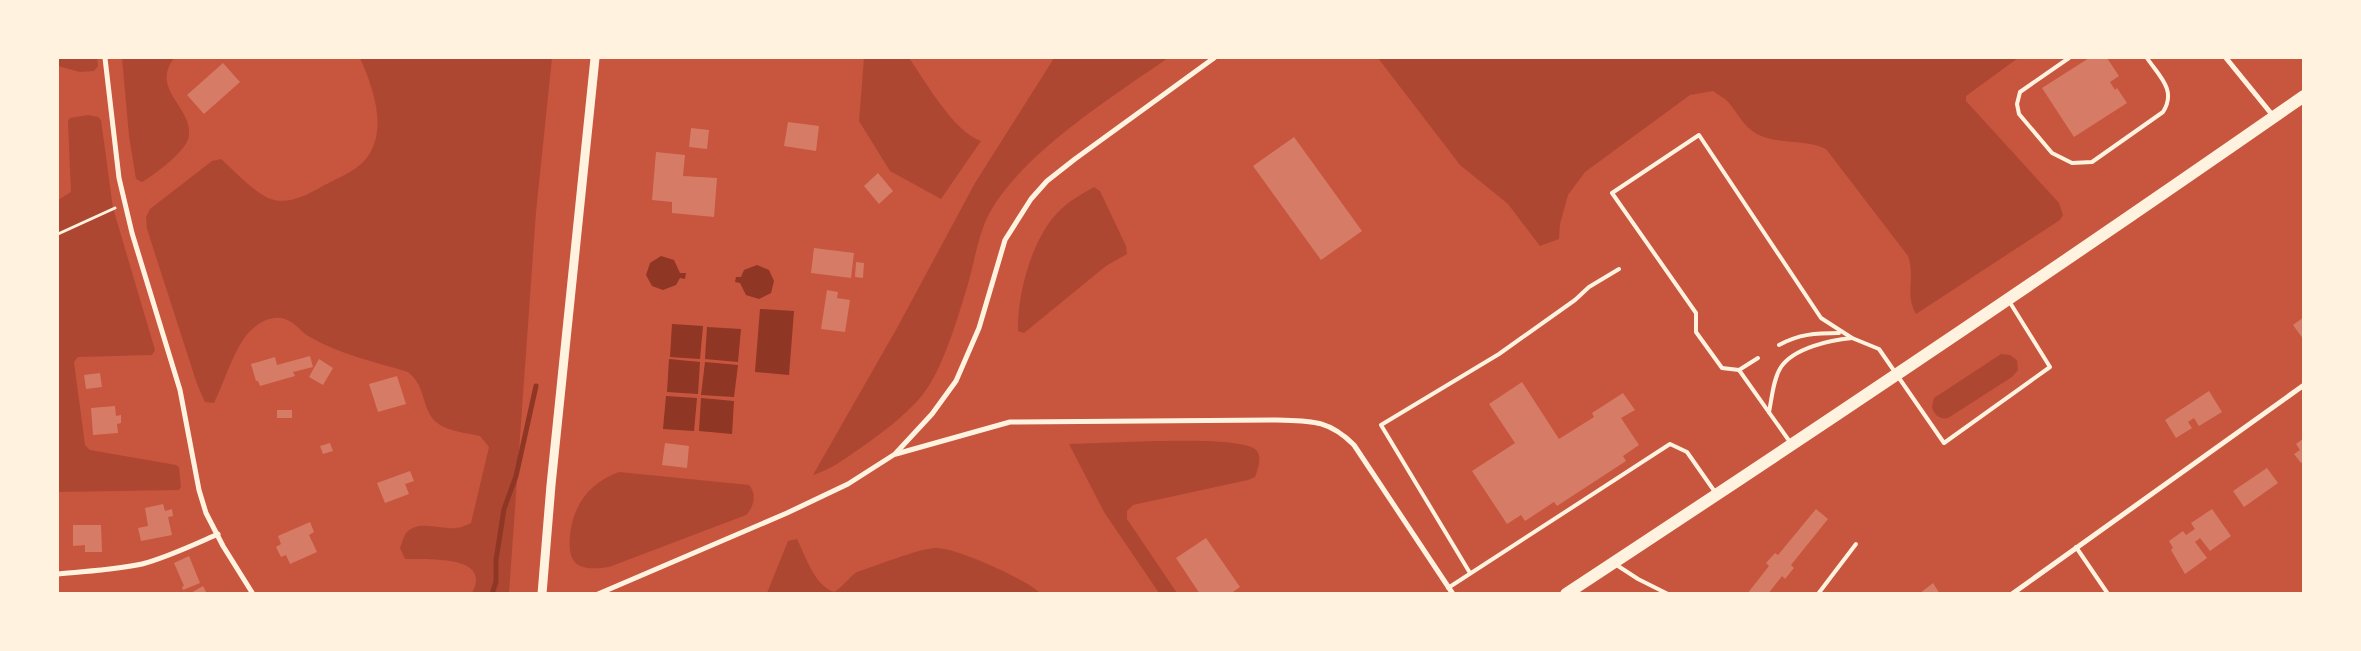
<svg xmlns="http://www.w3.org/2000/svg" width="2361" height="651" viewBox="0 0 2361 651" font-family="'Sofia Sans Condensed',sans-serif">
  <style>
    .green { fill: #ae4732 }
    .water { fill: #8f3625 }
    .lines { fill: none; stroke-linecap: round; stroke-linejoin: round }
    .stream { stroke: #8f3625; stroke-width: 5 }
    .building { fill: #d67c66 }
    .path { stroke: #fff3e0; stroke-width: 3 }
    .service { stroke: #fff3e0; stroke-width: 4 }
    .minor { stroke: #fff3e0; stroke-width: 5 }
    .tertiary { stroke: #fff3e0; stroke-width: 9 }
    .primary { stroke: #fff3e0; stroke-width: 12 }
  </style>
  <rect width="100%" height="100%" fill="#c8553d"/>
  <g class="green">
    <polygon points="58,58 97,58 98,66 94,71 80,72 58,66"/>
    <path d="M 122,58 L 174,58 C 150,90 193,107 189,136 C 187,151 154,175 142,182 L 136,179 L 129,136 Z"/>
    <path d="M 360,58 L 552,58 L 536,212 L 509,593 L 472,593 C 493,554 426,560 405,559 L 400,548 C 402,544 403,537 406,533 C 419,519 440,530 456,528 C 461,528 466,525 471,523 L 489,447 L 480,436 C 467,433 446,431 436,422 C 421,409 427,387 408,372 C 375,362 339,354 310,337 C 301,332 296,323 285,319 C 272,315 260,322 250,331 C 234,348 225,381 214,403 L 205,402 L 197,384 L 147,229 L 146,217 L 150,209 L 212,161 L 221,159 C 234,170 255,194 271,199 C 288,205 307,195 321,187 C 337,178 358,171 368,156 C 388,127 372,85 360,58 Z"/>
    <path d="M 864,58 L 909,58 C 926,82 953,131 981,141 L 941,199 L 890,171 L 859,121 Z"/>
    <path d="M 1054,58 L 1168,58 C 1112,97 1024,152 990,212 C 978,234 975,260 968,284 C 958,317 942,373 920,398 C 903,417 882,433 862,447 C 846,458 832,469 813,475 L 897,328 L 975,183 Z"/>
    <path d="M 1378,58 L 2018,58 L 1966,96 L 1966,101 L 2059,203 L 2063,215 L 2060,220 L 1916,314 C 1904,293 1916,280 1908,256 L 1826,149 C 1805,139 1778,145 1757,134 C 1744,127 1738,114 1729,103 C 1725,98 1718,95 1713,91 L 1690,95 L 1585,172 L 1568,195 L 1560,224 L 1559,239 L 1540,246 L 1508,204 L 1460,165 Z"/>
    <polygon points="88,115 98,117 101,120 113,208 155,350 152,355 78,357 74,362 85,445 90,450 176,465 179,467 181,487 179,490 58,492 58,200 71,192 68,121 70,118"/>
    <path d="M 1094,187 L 1100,191 L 1126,246 L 1127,254 L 1106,266 L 1024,333 L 1018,331 C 1017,294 1032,238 1059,211 C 1069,201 1082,194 1094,187 Z"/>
    <path d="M 2001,354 L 2010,355 L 2017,360 L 2018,370 L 2012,377 L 1948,418 C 1940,420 1934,415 1932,407 L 1934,398 Z"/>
    <path d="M 1154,441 C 1171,441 1249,438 1257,451 C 1262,458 1258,469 1255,477 L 1248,480 L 1133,505 L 1127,511 L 1127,519 L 1177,593 L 1159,593 L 1104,512 L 1069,444 Z"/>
    <path d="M 619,472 L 749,485 C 757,494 754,507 746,515 L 609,567 C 580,571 567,567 570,535 C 573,505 590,482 619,472 Z"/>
    <path d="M 797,539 C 806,557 814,585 834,592 C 844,586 848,578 857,572 C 879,565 914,550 935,548 C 956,547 1025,579 1040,593 L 767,593 L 788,541 Z"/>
  </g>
  <g class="water">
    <polygon points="661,256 674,260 680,273 686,273 685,279 680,278 676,285 663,290 652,286 646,275 650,263"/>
    <polygon points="757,265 769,270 774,281 771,293 759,299 746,295 740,283 735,282 736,277 741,277 744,270"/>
    <polygon points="760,309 794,311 789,375 755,372"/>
    <polygon points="672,324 703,326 700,359 670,357"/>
    <polygon points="707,327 741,329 738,362 705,359"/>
    <polygon points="669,359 700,362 698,394 667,392"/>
    <polygon points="705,362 738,365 734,397 701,395"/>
    <polygon points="666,396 697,398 694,431 663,429"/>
    <polygon points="701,398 734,401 732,434 699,431"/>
  </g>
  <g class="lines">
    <polyline class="stream" points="492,594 496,582 496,560 504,509 516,476 536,386"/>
  </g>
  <g class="building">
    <polygon points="2089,58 2107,58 2119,76 2110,82 2115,90 2117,88 2127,103 2074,137 2042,88"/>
    <polygon points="223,63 240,82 204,114 187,95"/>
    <polygon points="788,122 819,126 816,151 784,146"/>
    <polygon points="691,128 709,130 707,149 689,147"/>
    <polygon points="1294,137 1362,231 1321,260 1253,166"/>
    <polygon points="656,152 685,155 683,176 717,178 714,217 672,213 672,202 652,200"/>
    <polygon points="878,173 893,191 879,204 864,186"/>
    <polygon points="814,248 854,253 851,278 811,273"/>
    <polygon points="856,262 864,263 863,278 855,277"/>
    <polygon points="827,290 838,292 837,298 850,300 845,332 821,329"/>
    <polygon points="2304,317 2304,340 2293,325"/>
    <polygon points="310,356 313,367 293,372 295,376 260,386 258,381 256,381 251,364 275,357 277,365"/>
    <polygon points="319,359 333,368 323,385 309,377"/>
    <polygon points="100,373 102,387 86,389 84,375"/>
    <polygon points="397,376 406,404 378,412 369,384"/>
    <polygon points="1522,382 1559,439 1594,417 1592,413 1623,393 1635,410 1621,418 1639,445 1623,456 1626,461 1557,506 1554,502 1525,521 1521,515 1507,524 1472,471 1515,443 1489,404"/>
    <polygon points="2209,391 2222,412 2199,426 2194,418 2188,422 2192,428 2176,438 2165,420"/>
    <polygon points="115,406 116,416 121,415 121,423 117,424 118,433 93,435 91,408"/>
    <rect x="277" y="410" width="15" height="8"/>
    <polygon points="2304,438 2304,461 2301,463 2294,454 2300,450 2296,444"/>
    <polygon points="330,443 333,451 323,454 320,446"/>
    <polygon points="665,443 689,446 687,468 662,465"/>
    <polygon points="2267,468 2278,483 2244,507 2233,491"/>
    <polygon points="410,471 414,481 405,484 409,494 385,503 377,483"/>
    <polygon points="163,504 165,511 172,509 173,516 168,517 172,535 141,541 138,528 148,526 145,508"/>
    <polygon points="1816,509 1828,519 1791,565 1794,568 1785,579 1782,576 1768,594 1747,594 1769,566 1766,563 1775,553 1778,555"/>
    <polygon points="2212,509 2231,536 2210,551 2200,538 2195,542 2207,558 2185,574 2171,550 2173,548 2169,541 2183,531 2186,535 2195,529 2191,523"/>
    <polygon points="310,522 314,532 309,535 317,552 290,564 286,555 281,557 276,547 281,544 278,536"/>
    <polygon points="73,525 101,525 102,552 85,552 85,545 73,546"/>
    <polygon points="1206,538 1240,587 1230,594 1200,594 1176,558"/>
    <polygon points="189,556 200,583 183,590 182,587 184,586 174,563"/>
    <polygon points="1933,583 1940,594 1919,594"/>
    <polygon points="203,586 207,594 189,594"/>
  </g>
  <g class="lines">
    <polyline class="path" points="58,234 115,208"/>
    <g class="service">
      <path d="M 2069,58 L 2020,92 L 2017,104 L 2019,114 L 2052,153 L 2072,163 L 2092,162 L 2163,112 C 2177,90 2159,76 2147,58"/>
      <path d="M 1779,345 C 1799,334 1816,333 1839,333"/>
      <polyline points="1739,370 1758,358"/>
      <path d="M 1769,412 C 1772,398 1773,379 1781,367 C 1794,348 1830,340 1852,338"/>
      <polyline points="1790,442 1739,370 1722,368 1696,332 1696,313 1612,193 1699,135 1821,318 1852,338 1879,349 1944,443 2050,367 2009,301"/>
      <polyline points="2076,547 2108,594"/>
      <polyline points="1615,564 1638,579 1668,594"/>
      <polyline points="1470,573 1381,425 1499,354 1575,300 1589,287 1619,269"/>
      <polyline points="1448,588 1670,444 1687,452 1715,492"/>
      <polyline points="1818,594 1856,544"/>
    </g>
    <g class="minor">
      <polyline points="105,58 119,178 132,233 180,390 199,490 206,513 223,546 253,594"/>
      <polyline points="2226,58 2274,117"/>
      <path d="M 896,454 L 1010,422 L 1276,420 C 1310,421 1328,419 1354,445 L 1453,594"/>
      <path d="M 58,574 C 86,571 115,570 142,564 C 168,557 193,545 218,534"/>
      <polyline points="598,594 787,513 848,484 895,454 932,414 956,381 979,328 1005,240 1031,199 1047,181 1075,159 1214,58"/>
      <polyline points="2012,594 2304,385"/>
    </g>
    <polyline class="tertiary" points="542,594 551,485 595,58"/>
    <path class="primary" d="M 1566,594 C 1814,431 2060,266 2304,96"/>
  </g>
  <rect width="2361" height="651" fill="none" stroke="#fff3e0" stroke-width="118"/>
</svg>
